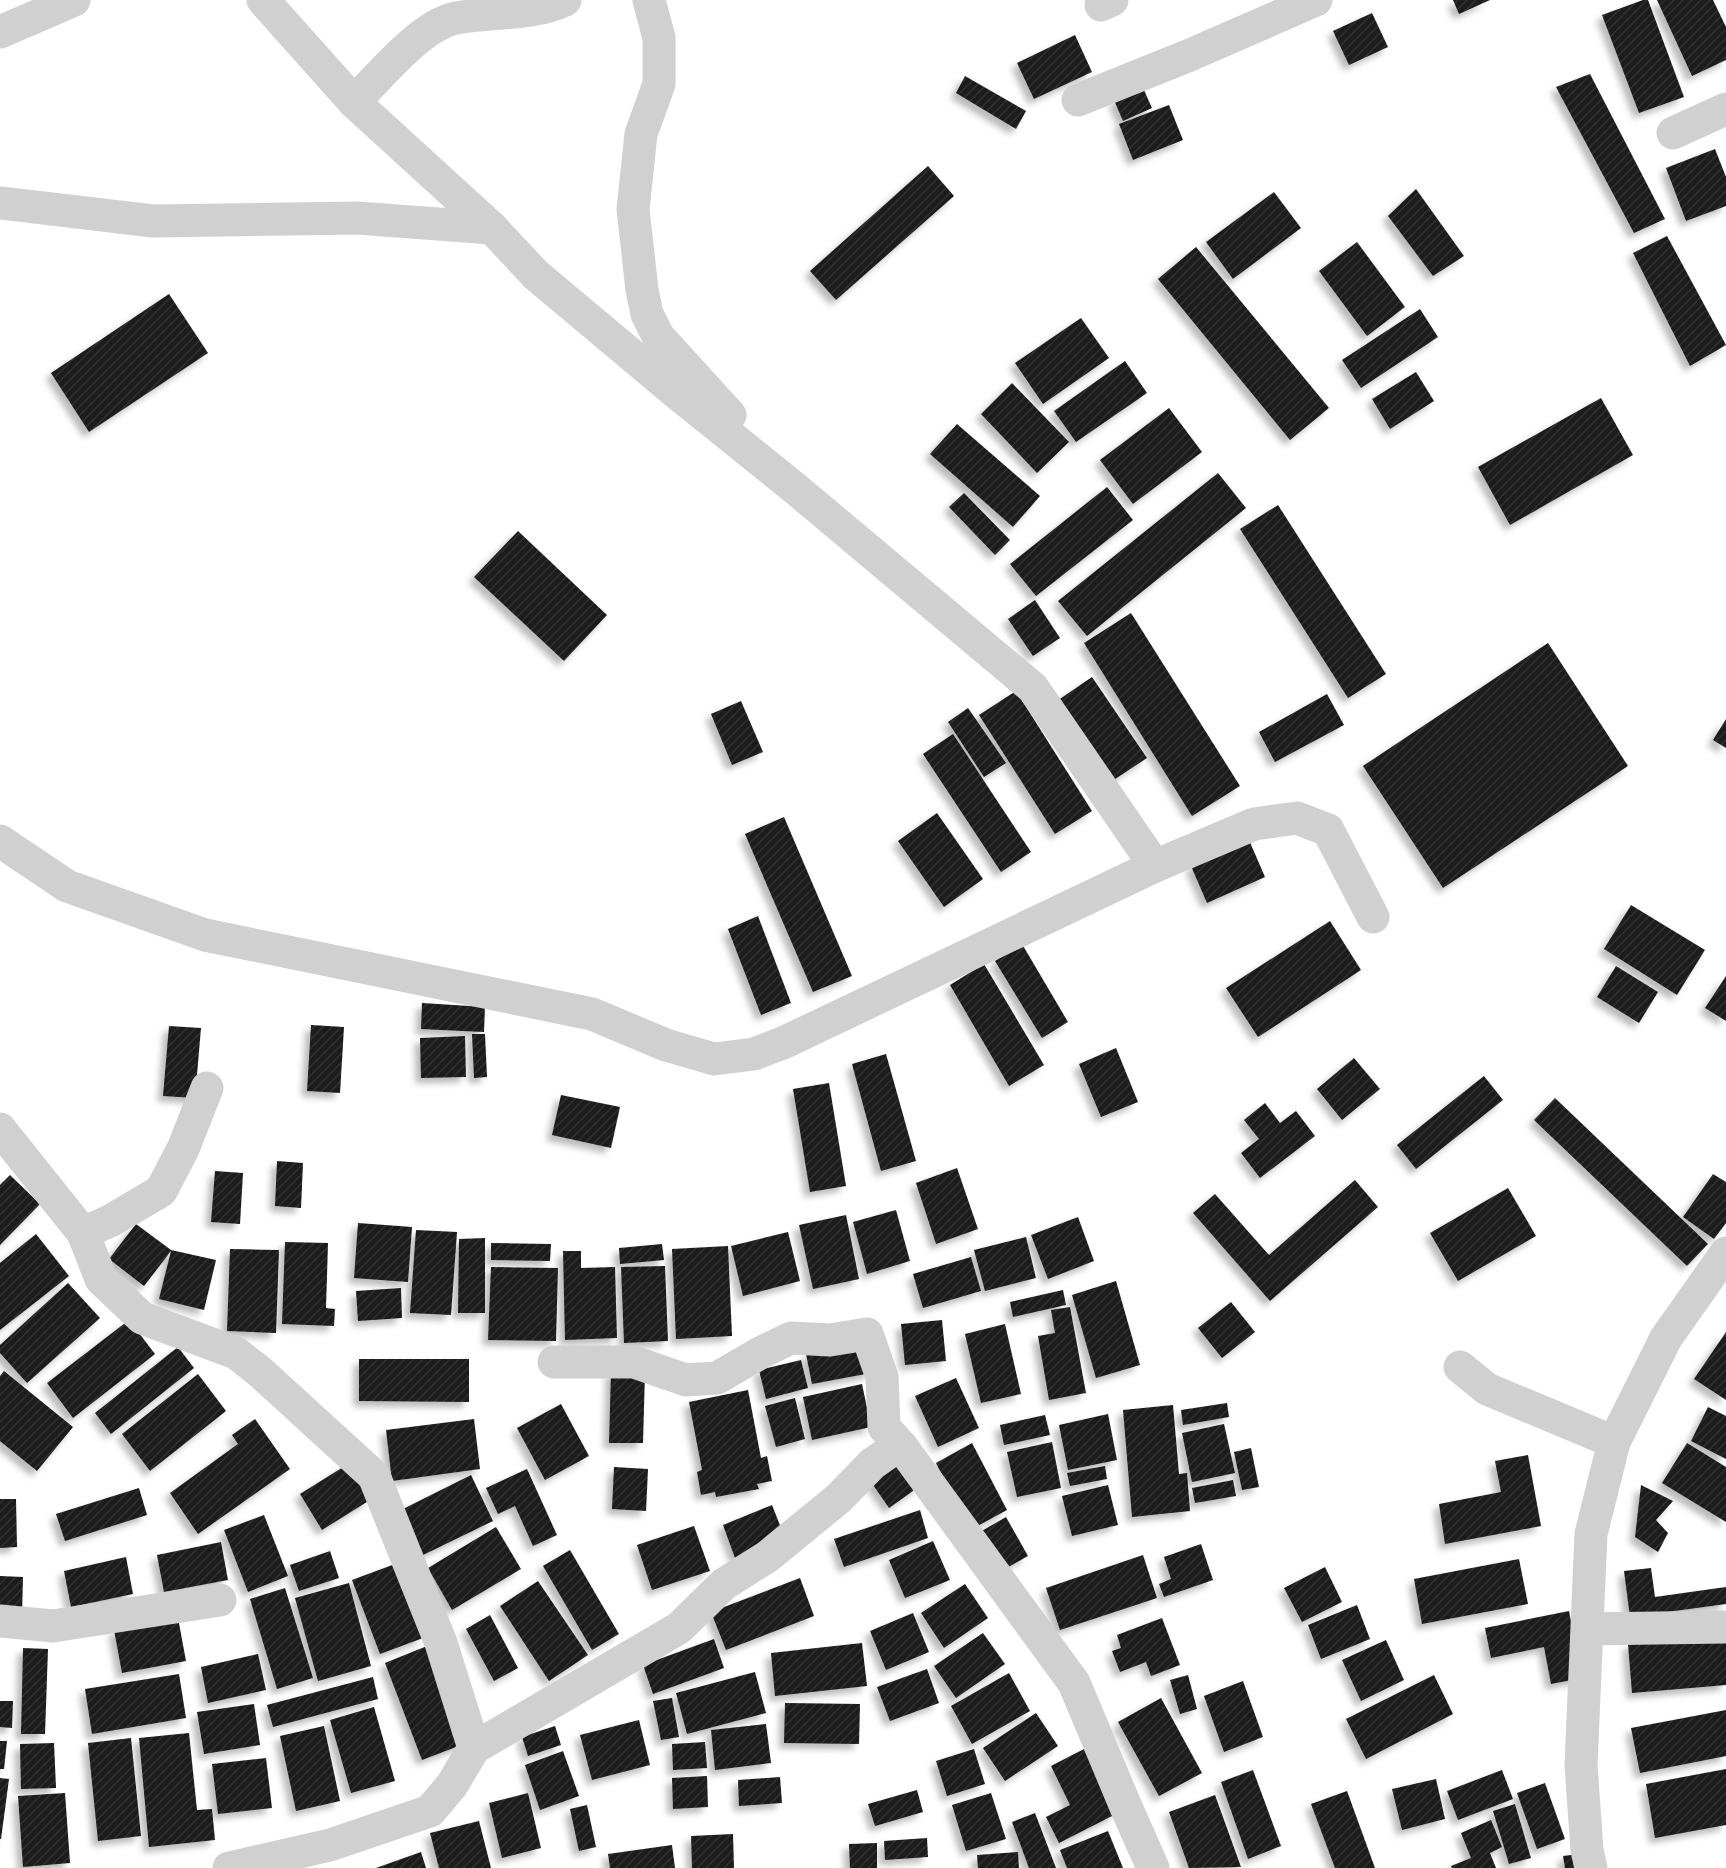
<svg xmlns="http://www.w3.org/2000/svg" width="1726" height="1868" viewBox="0 0 1726 1868" font-family="Overpass,sans-serif">
  <style>
    .building { fill: url(#building-hatch); filter: url(#shadow) }
    .lines { fill: none; stroke-linecap: round; stroke-linejoin: round }
    .minor { stroke: #d0d0d0; stroke-width: 33 }
  </style>
  <defs>
    <pattern id="building-hatch" width="6" height="6" patternUnits="userSpaceOnUse" patternTransform="scale(1.5)"><rect width="6" height="6" fill="#1a1a1a"/><path d="M-1 1l2-2M0 6l6-6M5 7l2-2" fill="none" stroke="#333"/></pattern>
    <filter id="shadow"><feDropShadow dx="-5.5" dy="5.5" stdDeviation="3" flood-color="#0004"/></filter>
  </defs>
  <rect width="100%" height="100%" fill="#fff"/>
  <g class="building">
    <polygon points="1453,0 1490,0 1459,14"/>
    <polygon points="1643,0 1648,0 1684,97 1639,113 1602,15"/>
    <polygon points="1657,0 1713,0 1726,27 1726,60 1692,76"/>
    <polygon points="1372,13 1388,47 1349,65 1333,31"/>
    <polygon points="1075,35 1092,72 1034,99 1017,63"/>
    <polygon points="1590,74 1665,219 1634,233 1556,87"/>
    <polygon points="965,76 1026,111 1016,129 956,93"/>
    <polygon points="1143,88 1152,108 1123,121 1114,100"/>
    <polygon points="1169,105 1183,140 1133,160 1119,124"/>
    <polygon points="1715,149 1726,177 1726,206 1686,221 1666,168"/>
    <polygon points="928,166 954,196 836,300 810,271"/>
    <polygon points="1416,189 1464,256 1433,276 1388,216"/>
    <polygon points="1274,192 1301,228 1233,279 1206,242"/>
    <polygon points="1667,236 1726,345 1690,366 1633,253"/>
    <polygon points="1357,242 1405,307 1367,336 1319,271"/>
    <polygon points="1196,247 1329,408 1290,440 1158,279"/>
    <polygon points="169,294 208,353 89,432 51,373"/>
    <polygon points="1420,309 1438,337 1361,388 1342,360"/>
    <polygon points="1081,318 1109,358 1043,404 1015,363"/>
    <polygon points="1125,361 1147,393 1076,442 1054,411"/>
    <polygon points="1416,372 1434,401 1390,429 1372,399"/>
    <polygon points="1012,383 1069,442 1037,473 981,414"/>
    <polygon points="1601,398 1633,455 1510,525 1478,467"/>
    <polygon points="1169,408 1202,452 1133,504 1100,460"/>
    <polygon points="957,424 1040,496 1013,527 930,454"/>
    <polygon points="1218,473 1246,508 1087,636 1058,601"/>
    <polygon points="1107,487 1133,520 1036,596 1010,564"/>
    <polygon points="964,493 1010,540 995,555 949,507"/>
    <polygon points="1278,505 1386,674 1348,698 1240,529"/>
    <polygon points="518,531 607,615 564,661 474,577"/>
    <polygon points="1035,600 1060,638 1033,656 1008,619"/>
    <polygon points="1131,613 1240,786 1192,816 1084,643"/>
    <polygon points="1548,643 1628,766 1443,888 1363,766"/>
    <polygon points="1092,677 1147,758 1109,783 1054,703"/>
    <polygon points="1016,691 1092,811 1055,834 979,715"/>
    <polygon points="1327,694 1344,725 1275,762 1259,732"/>
    <polygon points="741,701 763,752 732,765 711,714"/>
    <polygon points="968,708 1006,763 984,777 948,722"/>
    <polygon points="1726,719 1726,748 1713,740"/>
    <polygon points="953,734 1031,852 1001,872 923,754"/>
    <polygon points="937,813 983,879 944,907 898,841"/>
    <polygon points="784,817 852,976 813,992 745,834"/>
    <polygon points="1249,840 1265,877 1207,903 1191,866"/>
    <polygon points="1631,905 1705,950 1677,995 1604,949"/>
    <polygon points="758,916 791,1003 761,1015 728,929"/>
    <polygon points="1330,921 1361,970 1258,1037 1226,988"/>
    <polygon points="1022,944 1068,1022 1042,1038 995,961"/>
    <polygon points="984,964 1044,1065 1009,1086 950,985"/>
    <polygon points="1616,966 1658,992 1639,1023 1597,997"/>
    <polygon points="1726,976 1726,1021 1705,1008"/>
    <polygon points="422,1003 485,1007 484,1032 421,1029"/>
    <polygon points="311,1025 344,1027 340,1093 307,1091"/>
    <polygon points="169,1026 201,1028 195,1098 163,1096"/>
    <polygon points="472,1034 485,1034 487,1077 474,1078"/>
    <polygon points="465,1036 466,1077 421,1078 420,1038"/>
    <polygon points="1116,1048 1138,1102 1101,1117 1079,1064"/>
    <polygon points="886,1054 916,1161 881,1171 852,1064"/>
    <polygon points="1354,1058 1380,1089 1342,1120 1317,1089"/>
    <polygon points="1484,1076 1503,1100 1416,1169 1397,1145"/>
    <polygon points="829,1083 846,1186 810,1192 793,1089"/>
    <polygon points="561,1095 620,1107 611,1148 552,1135"/>
    <polygon points="1555,1098 1708,1244 1687,1266 1534,1120"/>
    <polygon points="1265,1103 1280,1123 1296,1111 1315,1136 1260,1178 1241,1153 1259,1139 1244,1120"/>
    <polygon points="277,1161 303,1163 301,1208 275,1206"/>
    <polygon points="957,1168 978,1229 936,1244 916,1183"/>
    <polygon points="215,1171 243,1173 240,1224 211,1222"/>
    <polygon points="1713,1174 1726,1182 1726,1223 1714,1239 1683,1217"/>
    <polygon points="10,1175 40,1204 0,1245 0,1185"/>
    <polygon points="1355,1180 1378,1207 1270,1301 1193,1213 1215,1194 1269,1255"/>
    <polygon points="1508,1188 1536,1236 1458,1281 1430,1233"/>
    <polygon points="896,1210 910,1261 867,1274 853,1222"/>
    <polygon points="846,1215 859,1279 813,1289 799,1225"/>
    <polygon points="1078,1217 1094,1261 1048,1279 1031,1235"/>
    <polygon points="358,1223 412,1227 408,1282 354,1278"/>
    <polygon points="136,1224 171,1250 216,1260 204,1310 159,1299 171,1251 144,1286 109,1259"/>
    <polygon points="416,1230 457,1232 451,1315 410,1313"/>
    <polygon points="788,1232 800,1281 743,1296 731,1246"/>
    <polygon points="36,1234 69,1276 0,1330 0,1263"/>
    <polygon points="1026,1237 1036,1278 985,1291 974,1250"/>
    <polygon points="485,1238 485,1313 458,1313 459,1239"/>
    <polygon points="285,1242 328,1243 326,1308 335,1309 334,1326 282,1324"/>
    <polygon points="491,1243 551,1244 550,1261 491,1260"/>
    <polygon points="662,1244 664,1260 620,1264 619,1248"/>
    <polygon points="728,1246 732,1336 676,1339 672,1249"/>
    <polygon points="230,1249 279,1250 276,1333 227,1331"/>
    <polygon points="563,1251 581,1251 581,1268 615,1267 617,1338 565,1340"/>
    <polygon points="971,1257 981,1291 923,1308 913,1274"/>
    <polygon points="665,1266 668,1341 624,1343 621,1267"/>
    <polygon points="491,1267 558,1268 556,1341 488,1340"/>
    <polygon points="1116,1281 1140,1365 1096,1378 1072,1295"/>
    <polygon points="68,1283 100,1318 27,1383 0,1353 0,1345"/>
    <polygon points="401,1288 402,1318 358,1321 356,1291"/>
    <polygon points="1063,1290 1066,1305 1013,1317 1010,1302"/>
    <polygon points="1231,1302 1255,1332 1222,1358 1198,1328"/>
    <polygon points="1070,1307 1086,1393 1049,1400 1038,1336 1055,1333 1051,1310"/>
    <polygon points="129,1320 155,1354 73,1418 47,1383"/>
    <polygon points="942,1320 946,1361 905,1365 901,1324"/>
    <polygon points="1005,1324 1021,1394 981,1403 965,1334"/>
    <polygon points="1726,1332 1726,1400 1694,1379"/>
    <polygon points="865,1343 871,1373 812,1384 806,1354"/>
    <polygon points="178,1347 194,1368 111,1434 95,1413"/>
    <polygon points="359,1359 469,1359 469,1402 359,1401"/>
    <polygon points="801,1360 808,1388 766,1399 759,1370"/>
    <polygon points="4,1371 73,1427 37,1471 0,1441 0,1376"/>
    <polygon points="611,1371 645,1372 643,1443 609,1443"/>
    <polygon points="198,1374 226,1411 150,1471 122,1434"/>
    <polygon points="956,1378 979,1428 938,1447 915,1396"/>
    <polygon points="862,1384 871,1427 812,1440 803,1397"/>
    <polygon points="748,1390 761,1458 767,1456 772,1481 757,1484 759,1489 716,1497 715,1492 701,1495 697,1472 702,1470 689,1402"/>
    <polygon points="795,1398 805,1439 776,1447 765,1406"/>
    <polygon points="1227,1403 1229,1417 1183,1425 1181,1410"/>
    <polygon points="561,1404 589,1456 545,1480 517,1428"/>
    <polygon points="1173,1405 1179,1474 1187,1473 1190,1511 1132,1517 1123,1410"/>
    <polygon points="1708,1407 1726,1416 1726,1459 1691,1441"/>
    <polygon points="1108,1414 1117,1460 1068,1470 1059,1425"/>
    <polygon points="1045,1415 1050,1435 1004,1445 1000,1425"/>
    <polygon points="255,1419 290,1469 198,1534 170,1493 238,1444 232,1435"/>
    <polygon points="474,1419 480,1469 392,1481 386,1430"/>
    <polygon points="1224,1424 1235,1473 1192,1482 1182,1433"/>
    <polygon points="1052,1442 1061,1488 1017,1497 1007,1452"/>
    <polygon points="972,1443 1007,1510 970,1530 936,1463"/>
    <polygon points="1687,1443 1726,1467 1726,1522 1662,1483"/>
    <polygon points="1251,1448 1259,1487 1242,1490 1234,1452"/>
    <polygon points="1528,1455 1541,1526 1445,1544 1439,1504 1501,1492 1495,1461"/>
    <polygon points="899,1457 920,1486 889,1508 869,1479"/>
    <polygon points="348,1464 370,1500 322,1530 300,1494"/>
    <polygon points="1105,1466 1107,1479 1070,1486 1067,1473"/>
    <polygon points="614,1467 648,1469 646,1511 612,1509"/>
    <polygon points="527,1469 557,1535 533,1546 515,1506 498,1514 486,1488"/>
    <polygon points="471,1475 493,1521 423,1555 401,1510"/>
    <polygon points="1233,1480 1236,1496 1195,1503 1192,1488"/>
    <polygon points="1108,1485 1118,1525 1072,1536 1062,1496"/>
    <polygon points="1641,1485 1673,1501 1656,1520 1668,1533 1658,1552 1635,1537"/>
    <polygon points="139,1488 147,1515 65,1541 56,1514"/>
    <polygon points="0,1499 16,1499 17,1547 0,1548"/>
    <polygon points="772,1505 785,1538 735,1558 723,1525"/>
    <polygon points="920,1510 928,1538 844,1567 834,1539"/>
    <polygon points="264,1515 288,1576 248,1592 224,1530"/>
    <polygon points="1006,1517 1028,1556 1001,1571 980,1532"/>
    <polygon points="694,1526 710,1571 652,1590 637,1545"/>
    <polygon points="496,1527 521,1569 452,1610 428,1568"/>
    <polygon points="933,1541 950,1580 905,1598 889,1560"/>
    <polygon points="221,1542 228,1580 164,1592 157,1555"/>
    <polygon points="1201,1544 1213,1580 1164,1597 1159,1584 1171,1579 1164,1557"/>
    <polygon points="570,1550 619,1634 592,1650 543,1566"/>
    <polygon points="330,1551 339,1578 299,1591 290,1565"/>
    <polygon points="1143,1555 1157,1598 1060,1630 1046,1588"/>
    <polygon points="126,1557 133,1594 71,1607 64,1571"/>
    <polygon points="1519,1559 1528,1604 1422,1624 1414,1579"/>
    <polygon points="395,1564 423,1638 380,1654 352,1580"/>
    <polygon points="1325,1567 1342,1602 1302,1622 1284,1588"/>
    <polygon points="1651,1568 1655,1597 1726,1587 1726,1604 1630,1617 1624,1571"/>
    <polygon points="0,1576 23,1577 22,1615 0,1614"/>
    <polygon points="800,1578 814,1616 726,1650 711,1612"/>
    <polygon points="538,1581 588,1655 549,1681 500,1606"/>
    <polygon points="349,1583 371,1666 318,1681 295,1598"/>
    <polygon points="965,1584 988,1618 944,1648 921,1613"/>
    <polygon points="285,1588 313,1678 277,1689 250,1599"/>
    <polygon points="1357,1605 1370,1639 1321,1659 1308,1625"/>
    <polygon points="1569,1611 1582,1678 1551,1684 1544,1647 1491,1658 1485,1628"/>
    <polygon points="913,1613 929,1652 886,1670 870,1631"/>
    <polygon points="490,1615 518,1668 494,1681 466,1629"/>
    <polygon points="178,1618 186,1661 122,1673 114,1630"/>
    <polygon points="1162,1618 1180,1665 1151,1676 1146,1662 1120,1672 1112,1651 1121,1648 1117,1635"/>
    <polygon points="983,1633 1005,1664 956,1698 934,1666"/>
    <polygon points="1726,1636 1726,1685 1632,1693 1628,1644"/>
    <polygon points="714,1639 724,1668 653,1694 643,1665"/>
    <polygon points="1386,1640 1404,1680 1361,1701 1342,1660"/>
    <polygon points="862,1643 867,1686 775,1696 771,1653"/>
    <polygon points="427,1646 464,1744 422,1760 385,1663"/>
    <polygon points="23,1648 48,1649 45,1734 21,1734"/>
    <polygon points="258,1654 266,1690 208,1703 201,1667"/>
    <polygon points="927,1669 939,1703 890,1721 877,1687"/>
    <polygon points="755,1672 766,1713 687,1734 676,1693"/>
    <polygon points="1009,1673 1030,1711 972,1744 951,1706"/>
    <polygon points="179,1674 186,1718 92,1734 85,1689"/>
    <polygon points="1188,1675 1197,1709 1180,1714 1170,1680"/>
    <polygon points="1434,1675 1453,1714 1366,1759 1346,1719"/>
    <polygon points="373,1677 378,1699 273,1727 267,1705"/>
    <polygon points="1243,1681 1263,1737 1224,1752 1204,1696"/>
    <polygon points="672,1698 679,1737 661,1740 653,1701"/>
    <polygon points="1161,1698 1202,1773 1159,1796 1118,1722"/>
    <polygon points="0,1701 13,1701 12,1728 0,1727"/>
    <polygon points="785,1703 860,1704 859,1744 784,1743"/>
    <polygon points="254,1704 260,1745 204,1754 197,1712"/>
    <polygon points="374,1707 395,1781 351,1793 330,1720"/>
    <polygon points="1726,1710 1726,1756 1640,1773 1631,1728"/>
    <polygon points="1036,1713 1058,1746 1005,1781 983,1748"/>
    <polygon points="639,1720 650,1765 592,1780 580,1735"/>
    <polygon points="766,1724 771,1763 715,1770 711,1730"/>
    <polygon points="324,1726 340,1801 296,1811 280,1736"/>
    <polygon points="555,1726 561,1745 528,1756 522,1737"/>
    <polygon points="189,1733 197,1810 212,1809 215,1840 149,1847 139,1738"/>
    <polygon points="131,1738 141,1836 98,1841 88,1743"/>
    <polygon points="0,1741 7,1741 4,1769 0,1769"/>
    <polygon points="705,1742 707,1768 673,1770 672,1744"/>
    <polygon points="54,1743 56,1788 21,1789 20,1744"/>
    <polygon points="974,1749 985,1784 947,1796 936,1761"/>
    <polygon points="1084,1749 1116,1814 1059,1843 1046,1817 1070,1805 1051,1766"/>
    <polygon points="563,1751 579,1796 540,1810 525,1765"/>
    <polygon points="266,1758 272,1808 218,1814 212,1764"/>
    <polygon points="1726,1769 1726,1825 1655,1838 1646,1784"/>
    <polygon points="1253,1770 1281,1846 1248,1859 1221,1782"/>
    <polygon points="1502,1770 1513,1799 1458,1820 1447,1791"/>
    <polygon points="707,1776 708,1807 673,1809 672,1778"/>
    <polygon points="780,1777 782,1803 739,1806 738,1780"/>
    <polygon points="0,1778 9,1779 1,1839 0,1839"/>
    <polygon points="1436,1779 1445,1819 1402,1830 1392,1789"/>
    <polygon points="1545,1783 1565,1839 1537,1849 1517,1793"/>
    <polygon points="917,1790 923,1812 875,1826 868,1804"/>
    <polygon points="1347,1791 1375,1868 1335,1868 1311,1804"/>
    <polygon points="65,1793 70,1863 23,1867 18,1796"/>
    <polygon points="528,1793 541,1848 502,1858 489,1803"/>
    <polygon points="991,1793 1006,1839 966,1851 952,1805"/>
    <polygon points="1215,1795 1241,1867 1189,1868 1169,1812"/>
    <polygon points="1515,1804 1531,1858 1509,1864 1493,1811"/>
    <polygon points="587,1805 596,1847 579,1851 570,1809"/>
    <polygon points="1035,1813 1056,1868 1029,1868 1012,1822"/>
    <polygon points="1491,1820 1502,1847 1490,1853 1496,1868 1452,1868 1451,1866 1471,1858 1461,1833"/>
    <polygon points="479,1821 491,1868 439,1868 430,1833"/>
    <polygon points="1108,1831 1123,1868 1067,1868 1060,1850"/>
    <polygon points="733,1834 734,1868 692,1868 691,1836"/>
    <polygon points="927,1838 928,1857 885,1860 884,1841"/>
    <polygon points="877,1843 877,1868 850,1868 849,1844"/>
    <polygon points="672,1845 675,1868 610,1868 608,1854"/>
    <polygon points="421,1852 426,1868 376,1868"/>
    <polygon points="1018,1852 1019,1868 978,1868 977,1855"/>
    <polygon points="1579,1854 1580,1868 1565,1868 1563,1856"/>
  </g>
  <g class="lines">
    <g class="minor">
      <polyline points="263,0 354,102 492,228 536,275 678,394 797,490 1033,688 1155,866"/>
      <polyline points="649,0 659,38 659,84 641,134 633,209 642,290 647,314 658,336 730,415"/>
      <polyline points="1101,5 1112,0"/>
      <polyline points="0,32 74,0"/>
      <polyline points="1078,100 1190,55 1316,0"/>
      <path d="M 354,102 C 380,76 421,25 456,18 C 493,11 531,16 565,0"/>
      <polyline points="1673,133 1726,109"/>
      <polyline points="0,203 153,221 357,218 492,228"/>
      <polyline points="0,841 67,886 205,935 592,1014 666,1045 714,1059 754,1054 785,1042 1155,866 1254,824 1297,818 1328,830 1373,917"/>
      <polyline points="0,1129 83,1233 101,1279 142,1318 236,1353 259,1371 374,1476 441,1643 474,1748 452,1785 430,1811 330,1845 229,1868"/>
      <polyline points="83,1233 110,1221 161,1191 183,1149 207,1088"/>
      <polyline points="554,1362 634,1362 686,1380 717,1378 760,1353 791,1338 830,1340 867,1334 882,1377 884,1427 902,1447 1074,1683 1126,1807 1153,1868"/>
      <polyline points="1460,1367 1487,1389 1614,1442"/>
      <polyline points="0,1621 53,1626 220,1600"/>
      <polyline points="1588,1629 1726,1627"/>
      <polyline points="474,1748 679,1628 724,1584 767,1557 839,1498 872,1464 889,1452 902,1447"/>
      <polyline points="1591,1868 1587,1850 1581,1765 1591,1534 1614,1442 1666,1338 1726,1253"/>
    </g>
  </g>
</svg>
